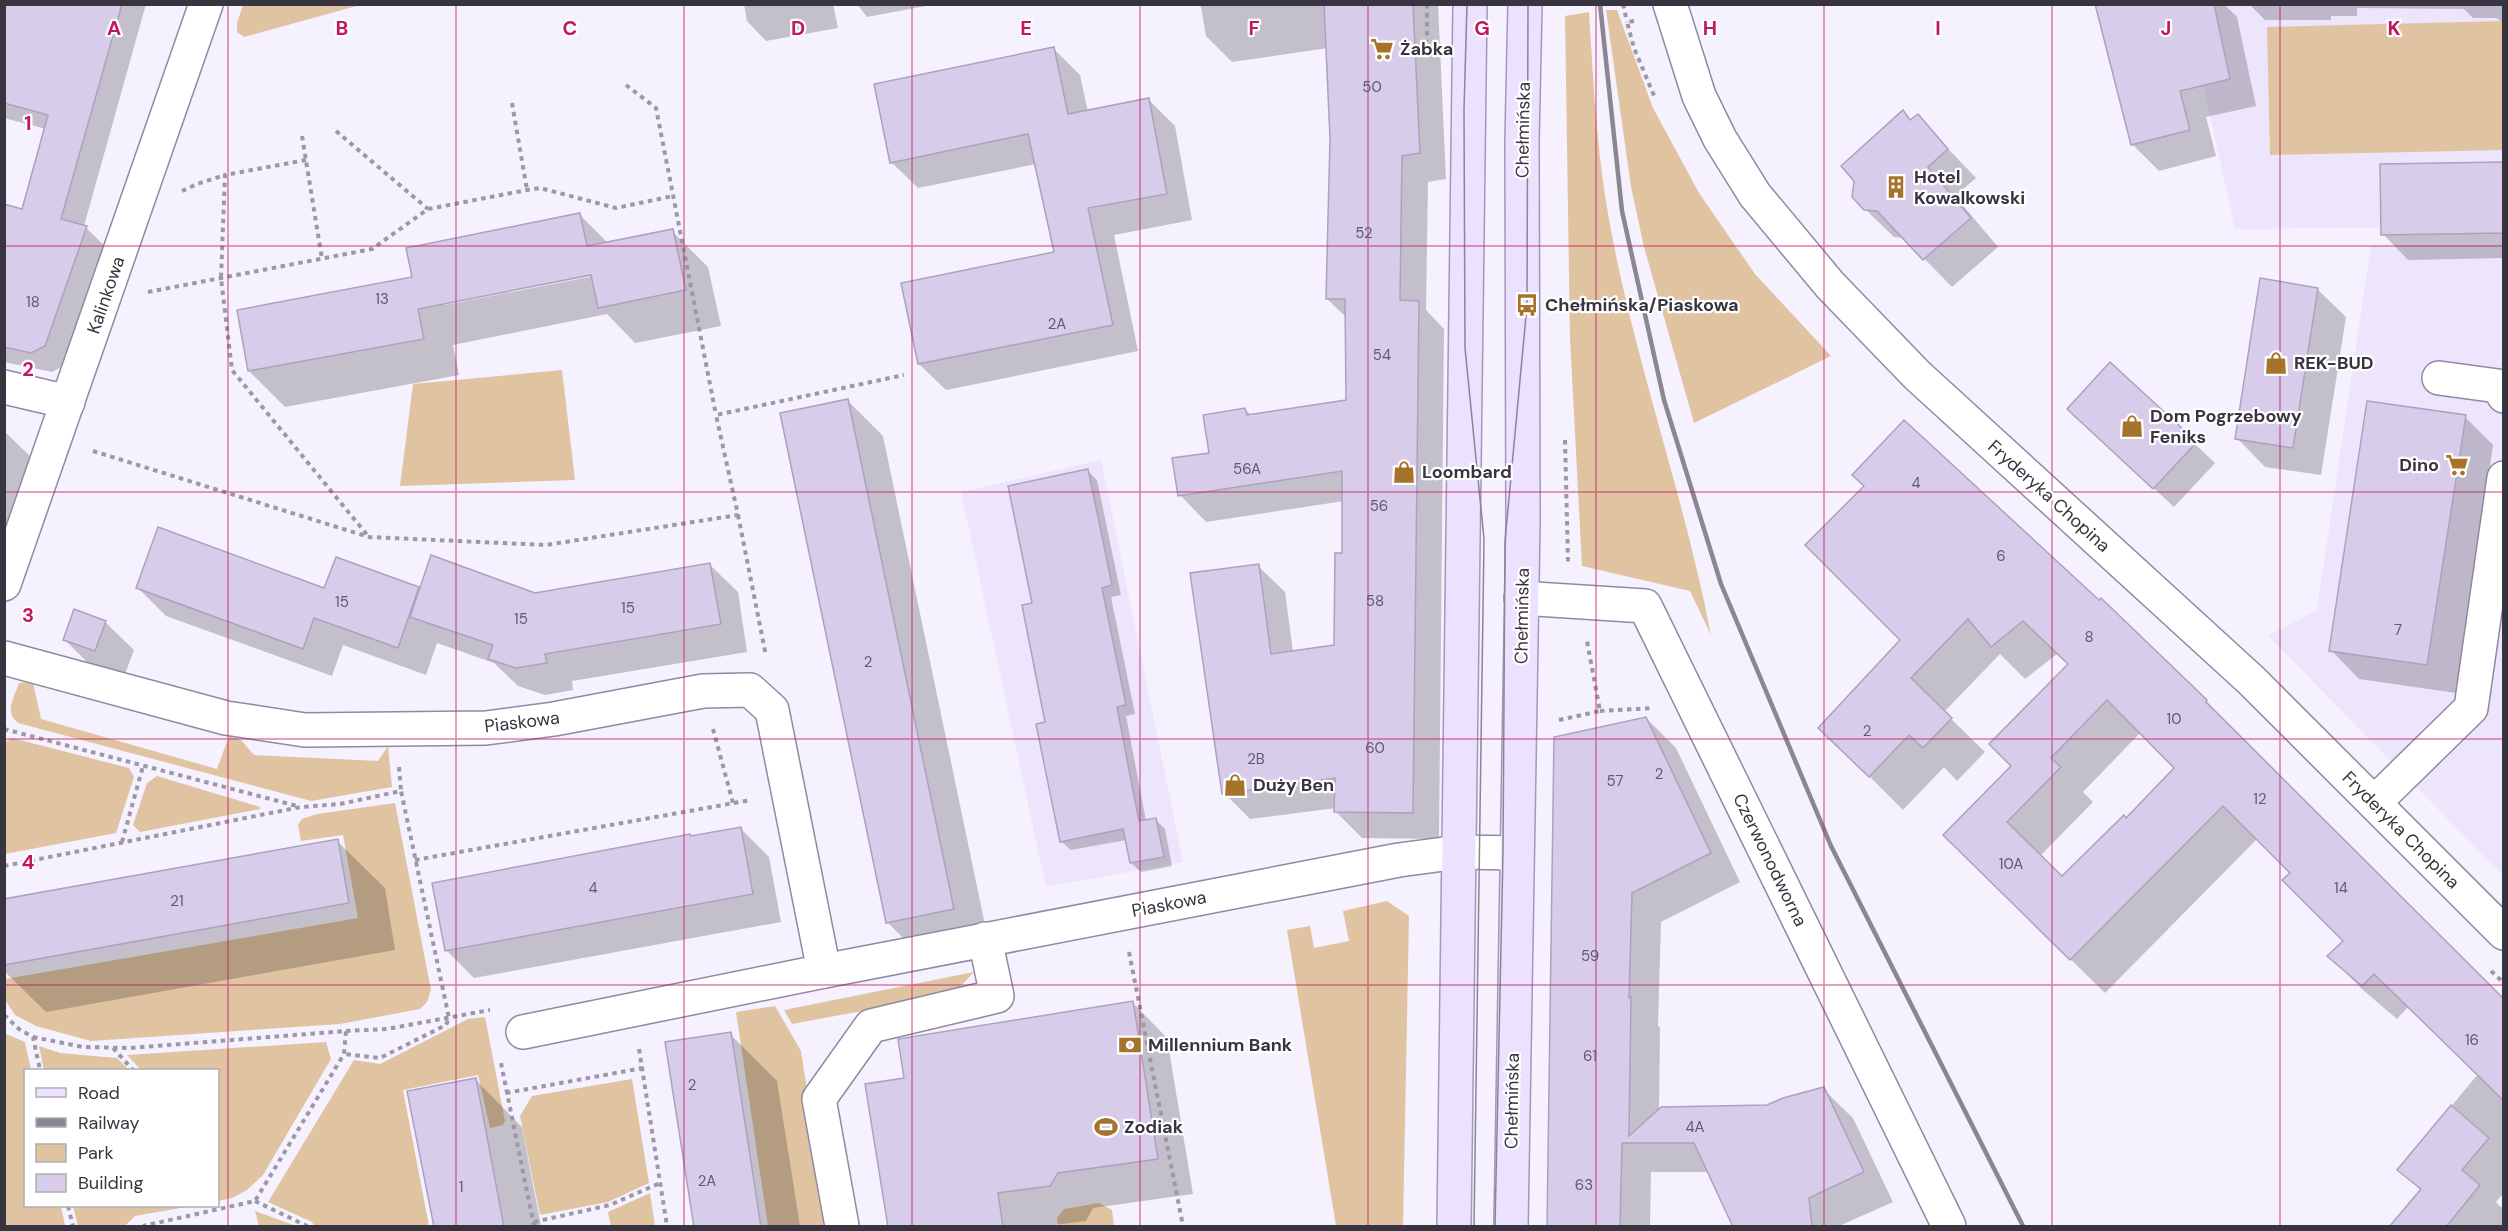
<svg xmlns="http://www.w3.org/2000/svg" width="2508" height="1231" viewBox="0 0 2508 1231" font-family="'DM Sans',sans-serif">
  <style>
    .built { fill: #ede5fc }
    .green { fill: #e0c4a1 }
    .shadow { fill: #0003; fill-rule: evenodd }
    .building { fill: #d7ccea; stroke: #aca1bf; stroke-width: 1.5; fill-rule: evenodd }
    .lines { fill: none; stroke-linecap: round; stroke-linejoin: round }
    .minor-casing { stroke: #9288a4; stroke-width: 36 }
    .major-casing { stroke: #a597bc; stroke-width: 36 }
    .path { stroke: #9c98a5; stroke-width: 4; stroke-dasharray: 4.5 4.5; stroke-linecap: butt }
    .minor { stroke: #fff; stroke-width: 33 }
    .major { stroke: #ece1fe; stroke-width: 33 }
    .tram { stroke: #8a8692; stroke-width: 1.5 }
    .rail { stroke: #8a8692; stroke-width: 4.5 }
    .grid { fill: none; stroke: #c2185b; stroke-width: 1.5; stroke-opacity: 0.55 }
    .labels { text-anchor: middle; stroke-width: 4.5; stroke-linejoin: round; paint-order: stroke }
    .number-label { font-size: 15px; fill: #605a6a }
    .poi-label { font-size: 18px; font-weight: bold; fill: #383440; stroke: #fff; text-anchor: start }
    .street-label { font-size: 18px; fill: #383440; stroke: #fff }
    .grid-label { font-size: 20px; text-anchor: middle; font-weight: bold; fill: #c2185b; stroke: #fff; stroke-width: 4.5; stroke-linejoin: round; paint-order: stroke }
  </style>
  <rect width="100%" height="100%" fill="#f5f1fe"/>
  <g class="built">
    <polygon points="2186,5 2503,5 2503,227 2235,229"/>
    <polygon points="2371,245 2503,245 2502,874 2268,636 2317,610"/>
    <polygon points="1101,460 1183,862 1046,887 961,492"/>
  </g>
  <g class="green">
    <polygon points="243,5 243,4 360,5 244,37 237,32 237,23"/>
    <polygon points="1606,10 1617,10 1653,108 1699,193 1755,274 1831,356 1694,423 1644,247 1631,187"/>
    <path d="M 1589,12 C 1593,75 1596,139 1606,202 C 1630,349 1683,489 1711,635 L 1690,591 L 1582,566 L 1570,338 L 1565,16 Z"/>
    <polygon points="2503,21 2503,150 2270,155 2267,27"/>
    <polygon points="562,370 575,480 400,486 413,384"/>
    <path d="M 33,682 L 41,719 L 217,769 L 229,736 L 241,740 L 254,755 L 378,761 L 388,746 L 392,787 L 311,801 L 18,723 C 4,712 14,698 19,683 Z"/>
    <polygon points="12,738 129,768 134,777 116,833 5,854 5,742"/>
    <polygon points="157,776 260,807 260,809 140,832 133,825 147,783"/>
    <polygon points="395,803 431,990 427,1002 420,1009 340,1024 91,1041 36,1026 15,1015 5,1000 5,979 358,918 343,835 301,841 298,825 302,819 317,814"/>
    <polygon points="1387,901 1409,916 1403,1226 1336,1226 1287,930 1310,926 1314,948 1349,941 1343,911"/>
    <polygon points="974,972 953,994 792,1024 784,1010"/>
    <polygon points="775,1006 801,1051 828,1226 768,1226 736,1012"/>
    <polygon points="485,1017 505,1121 503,1125 490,1128 478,1075 403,1090 429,1226 314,1226 312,1222 268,1202 354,1060 380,1064 468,1019"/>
    <polygon points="4,1033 25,1042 31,1070 26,1070 26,1206 61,1206 65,1226 5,1226"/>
    <polygon points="326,1042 331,1059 263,1175 247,1190 232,1198 218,1201 218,1070 141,1070 127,1055"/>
    <polygon points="39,1046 60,1053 117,1058 129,1070 44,1070"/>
    <polygon points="632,1079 649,1183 608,1202 540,1215 520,1116 532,1096"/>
    <polygon points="650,1193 655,1226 611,1226 608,1212"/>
    <polygon points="1099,1203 1112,1210 1114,1226 1058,1226 1057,1218 1064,1209"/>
    <polygon points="73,1206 192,1206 135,1216 125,1226 78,1226"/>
    <polygon points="255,1211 296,1226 259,1226"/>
  </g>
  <g class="shadow">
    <polygon points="81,4 146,4 84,226 106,247 65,365 52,372 4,362 4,206 23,211 46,129 4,118 4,35"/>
    <polygon points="744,4 833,4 838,28 766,41 747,21"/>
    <polygon points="857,4 926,4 926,6 867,17"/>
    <polygon points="1198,4 1438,4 1446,179 1428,182 1426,310 1444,329 1439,839 1362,838 1336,812 1336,808 1250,819 1224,793 1258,566 1285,592 1293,652 1335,646 1343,554 1344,501 1206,522 1180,495 1245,409 1252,416 1347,402 1347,318 1327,299 1332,138 1328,48 1232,62 1206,36 1201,7"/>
    <polygon points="2096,4 2224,4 2237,17 2256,106 2206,117 2216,156 2159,171 2132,144"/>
    <polygon points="2249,4 2504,4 2504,23 2496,18 2473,18 2464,9 2357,8 2357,16 2331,16 2331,20 2265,20"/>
    <polygon points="1054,49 1080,75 1088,112 1149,100 1175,126 1192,220 1114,235 1138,351 946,390 919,364 1056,253 1036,164 918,188 891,162"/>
    <polygon points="1903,112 1911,121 1917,116 1976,178 1955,196 1998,247 1952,287 1904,238 1894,237 1865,209"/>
    <polygon points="2504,164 2504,258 2408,260 2383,234"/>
    <path d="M 580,215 L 608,243 L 672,231 L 708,267 L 721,326 L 635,343 L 607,314 L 453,345 L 459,375 L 285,407 L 249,371 L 414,278 ZM 598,272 L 599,275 L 445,305 L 445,302 Z"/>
    <polygon points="2317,289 2346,317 2321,475 2265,467 2237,438"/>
    <polygon points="2110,364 2215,463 2174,507 2089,428"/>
    <polygon points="847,400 883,436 989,944 923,958 887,922"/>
    <polygon points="2465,417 2493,445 2456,693 2359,679 2331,650"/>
    <polygon points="4,431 31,457 4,564"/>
    <polygon points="1088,471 1097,480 1121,595 1111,597 1135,714 1126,716 1146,821 1155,819 1165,829 1172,866 1141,872 1131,863 1126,840 1071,850 1061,841 1034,604"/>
    <path d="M 1866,487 L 2206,701 L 2504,1001 L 2504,1193 L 2496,1202 L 2504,1210 L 2504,1226 L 2398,1226 L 2421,1191 L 2399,1169 L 2478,1074 L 2408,1007 L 2397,1019 L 2363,990 L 2329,956 L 2345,941 L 2292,873 L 2258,838 L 2105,993 L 1978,868 L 2013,766 L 2069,665 L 2057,654 L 2025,679 L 2000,654 L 1944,712 L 1985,752 L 1957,781 L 1944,767 L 1903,810 L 1854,761 L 1902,640 ZM 2141,732 L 2176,768 L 2127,820 L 2062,879 L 2040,856 L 2093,802 L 2083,792 Z"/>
    <polygon points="710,565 738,592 747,652 572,681 573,690 545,695 518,686 494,663 437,643 426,675 343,645 332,676 166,616 137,587 418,589 420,591 535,594"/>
    <polygon points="105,622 134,650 123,679 93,668 65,640"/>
    <polygon points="1646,718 1676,748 1740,882 1661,922 1658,1026 1660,1028 1659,1111 1767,1107 1823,1089 1853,1118 1893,1202 1839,1226 1735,1226 1709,1172 1651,1172 1650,1226 1549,1226"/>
    <polygon points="741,829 769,857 781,922 474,978 446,950 691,837"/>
    <polygon points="337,841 385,888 395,950 46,1012 4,971 4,900"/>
    <polygon points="1132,1002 1167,1038 1193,1194 1093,1208 1086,1221 1046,1226 889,1226 906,1079"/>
    <polygon points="730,1034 777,1081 800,1226 695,1226"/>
    <polygon points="475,1079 522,1127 541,1226 435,1226"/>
  </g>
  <g class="building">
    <polygon points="4,4 122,4 61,219 87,226 45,346 31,353 4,347 4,204 22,209 48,115 4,103"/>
    <polygon points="1324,4 1413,4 1420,153 1402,156 1400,300 1419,301 1413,813 1334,812 1335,778 1222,794 1190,573 1259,564 1271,654 1334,645 1335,553 1342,553 1342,471 1178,496 1172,458 1209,453 1203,415 1245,408 1247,415 1346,400 1345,299 1326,299 1330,138"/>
    <polygon points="2095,4 2214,4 2230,79 2180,91 2190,130 2131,145"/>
    <polygon points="1054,47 1068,114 1149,98 1167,194 1088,208 1113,325 918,364 901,283 1054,252 1028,134 890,163 874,84"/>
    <polygon points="1903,110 1910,120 1918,114 1948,149 1928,167 1971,218 1923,260 1877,211 1864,210 1852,197 1854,181 1841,166"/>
    <polygon points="2504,162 2504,233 2381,235 2380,164"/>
    <polygon points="580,213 587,246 673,229 686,290 598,308 591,275 418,309 424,339 248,371 237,310 412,277 406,248"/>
    <polygon points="2260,278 2318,288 2293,448 2235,439"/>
    <polygon points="2110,362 2197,442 2153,489 2067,409"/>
    <polygon points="848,399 954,909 886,923 780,413"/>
    <polygon points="2367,401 2466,415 2427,665 2329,651"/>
    <path d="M 1904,420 L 2099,600 L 2101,598 L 2207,700 L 2206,702 L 2504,999 L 2504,1101 L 2374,974 L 2362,986 L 2327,956 L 2343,941 L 2282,880 L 2290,873 L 2223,806 L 2070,960 L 1943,835 L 2011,766 L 1989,744 L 2068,664 L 2023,621 L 1991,647 L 1968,619 L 1911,678 L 1952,718 L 1923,748 L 1909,735 L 1869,777 L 1818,728 L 1900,640 L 1805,545 L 1864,486 L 1852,475 ZM 2107,700 L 2174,768 L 2126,818 L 2124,815 L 2062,876 L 2007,822 L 2061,767 L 2051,758 Z"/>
    <polygon points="1088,469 1112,585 1102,588 1126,705 1117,707 1128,765 1139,821 1156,818 1164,857 1130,863 1123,829 1060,842 1036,724 1045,722 1022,605 1032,603 1008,486"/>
    <polygon points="158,527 324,588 336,557 419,587 398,648 314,618 303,649 136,588"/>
    <polygon points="431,555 535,593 710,563 721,624 545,654 547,663 516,668 488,659 493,645 410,617"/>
    <polygon points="74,609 106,621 95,651 63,640"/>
    <polygon points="1646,717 1711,853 1632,893 1629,998 1631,997 1629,1136 1661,1107 1767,1105 1783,1098 1824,1087 1864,1172 1809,1198 1812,1227 1733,1227 1694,1143 1622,1143 1620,1227 1547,1227 1554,737"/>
    <polygon points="741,827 753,894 445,951 432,883 690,834 691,836"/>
    <polygon points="338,839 349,903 4,965 4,899"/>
    <polygon points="1133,1001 1158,1159 1058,1173 1050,1186 998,1193 1003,1227 888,1227 865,1084 904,1078 898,1039"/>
    <polygon points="731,1032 761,1227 694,1227 665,1042"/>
    <polygon points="476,1078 504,1227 434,1227 407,1091"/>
    <polygon points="2451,1105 2489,1138 2462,1170 2480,1185 2446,1227 2389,1227 2421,1189 2397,1170"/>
  </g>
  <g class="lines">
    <g class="minor-casing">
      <g id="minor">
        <polyline points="1670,4 1699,96 1720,139 1755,195 1830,285 1917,375 2252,681 2504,933"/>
        <polyline points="2439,378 2498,386 2504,396"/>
        <polyline points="4,387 68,402"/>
        <polyline points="4,584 206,4"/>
        <polyline points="1521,598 1645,606 1949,1226"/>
        <polyline points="4,658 226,718 305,730 486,728 554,719 703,691 750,690 772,710 824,971"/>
        <polyline points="2374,803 2471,708 2504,478"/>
        <polyline points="523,1032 824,971 1399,860 1459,852 1516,853"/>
        <polyline points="842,1226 819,1099 871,1026 997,996 985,939"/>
      </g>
    </g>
    <g class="major-casing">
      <g id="major">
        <polyline points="1454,1226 1470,4"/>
        <polyline points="1511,1226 1523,522 1522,141 1525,4"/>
      </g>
    </g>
    <g class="path">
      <polyline points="1427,4 1427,41"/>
      <polyline points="1623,4 1627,22"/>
      <polyline points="1634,21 1627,22 1634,48 1655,98"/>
      <polyline points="626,85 656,108 716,415"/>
      <polyline points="512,103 527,190"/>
      <polyline points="336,131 428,209"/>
      <polyline points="302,136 322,259"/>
      <polyline points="306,160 225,175 221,278 232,370 368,536"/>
      <polyline points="182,191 197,184 225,175"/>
      <polyline points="148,292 372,249 428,209 527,190 540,188 616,208 673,196"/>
      <polyline points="1565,440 1568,562"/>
      <polyline points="93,451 369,537 546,545 738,515 716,415 904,375"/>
      <polyline points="738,515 766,656"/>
      <polyline points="1600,711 1652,708"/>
      <polyline points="1559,720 1600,711 1587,641"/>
      <polyline points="4,729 297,806"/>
      <polyline points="713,729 733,803"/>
      <polyline points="399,767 401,791"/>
      <polyline points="122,842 143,766"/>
      <polyline points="415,860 751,800"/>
      <polyline points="4,866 301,807 340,804 401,791 449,1018 446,1025 380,1058 344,1054"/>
      <polyline points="1129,952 1183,1226"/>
      <polyline points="2491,971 2504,983"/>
      <polyline points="4,1015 19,1029 33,1037 40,1070"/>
      <polyline points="346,1031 387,1029 490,1010"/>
      <polyline points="33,1037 83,1047 130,1048 346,1031 344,1054 255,1201 143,1226"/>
      <polyline points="113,1048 133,1070"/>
      <polyline points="639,1049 667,1226"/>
      <polyline points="501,1063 534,1226"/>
      <polyline points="506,1093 643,1068"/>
      <polyline points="255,1201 307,1226"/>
      <polyline points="68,1206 73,1226"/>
      <polyline points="534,1222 610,1205 660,1183"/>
    </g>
    <use href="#minor" class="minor"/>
    <use href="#major" class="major"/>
    <g class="tram">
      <polyline points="1467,4 1464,110 1465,348 1484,539 1474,1226"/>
      <polyline points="1495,1226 1503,853 1505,541 1527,305 1528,4"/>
    </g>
    <polyline class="rail" points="1600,4 1622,211 1664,400 1721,584 1831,846 2023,1226"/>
  </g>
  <path class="grid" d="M 228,4 L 228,1226M 456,4 L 456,1226M 684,4 L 684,1226M 912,4 L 912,1226M 1140,4 L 1140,1226M 1368,4 L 1368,1226M 1596,4 L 1596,1226M 1824,4 L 1824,1226M 2052,4 L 2052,1226M 2280,4 L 2280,1226M 4,246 L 2504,246M 4,492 L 2504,492M 4,739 L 2504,739M 4,985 L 2504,985"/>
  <defs>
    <g id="supermarket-bare" transform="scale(1.8)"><path d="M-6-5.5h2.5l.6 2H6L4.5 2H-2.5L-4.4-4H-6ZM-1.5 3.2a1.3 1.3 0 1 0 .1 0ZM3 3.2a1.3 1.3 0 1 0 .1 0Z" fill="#a6732a" stroke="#fff" stroke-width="2.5" paint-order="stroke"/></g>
    <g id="building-bare" transform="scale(1.8)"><path d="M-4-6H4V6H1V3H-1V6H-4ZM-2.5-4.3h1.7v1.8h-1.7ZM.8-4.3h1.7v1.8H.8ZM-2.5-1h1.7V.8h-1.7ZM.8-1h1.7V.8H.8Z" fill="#a6732a" stroke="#fff" stroke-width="2.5" paint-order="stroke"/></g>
    <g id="bus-bare" transform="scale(1.8)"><path d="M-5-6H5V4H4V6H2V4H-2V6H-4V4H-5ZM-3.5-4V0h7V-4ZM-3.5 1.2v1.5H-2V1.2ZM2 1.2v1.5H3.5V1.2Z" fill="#a6732a" stroke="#fff" stroke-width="2.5" paint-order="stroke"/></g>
    <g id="shop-bare" transform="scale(1.8)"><path d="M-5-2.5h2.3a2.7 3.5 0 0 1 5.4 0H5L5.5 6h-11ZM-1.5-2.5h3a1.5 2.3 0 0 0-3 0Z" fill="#a6732a" stroke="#fff" stroke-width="2.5" paint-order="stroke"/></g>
    <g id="bank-bare" transform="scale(1.8)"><path d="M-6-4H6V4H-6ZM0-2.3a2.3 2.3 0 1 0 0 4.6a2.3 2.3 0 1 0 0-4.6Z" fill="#a6732a" stroke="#fff" stroke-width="2.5" paint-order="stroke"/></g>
    <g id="stadium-bare" transform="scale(1.8)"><path d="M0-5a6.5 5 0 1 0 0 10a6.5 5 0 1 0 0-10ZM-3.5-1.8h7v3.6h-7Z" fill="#a6732a" stroke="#fff" stroke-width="2.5" paint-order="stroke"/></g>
  </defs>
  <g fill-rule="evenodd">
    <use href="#supermarket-bare" x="1382" y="49"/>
    <use href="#building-bare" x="1896" y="187"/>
    <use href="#bus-bare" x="1527" y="305"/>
    <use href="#shop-bare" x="2276" y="363"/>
    <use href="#shop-bare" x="2132" y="426"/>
    <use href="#supermarket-bare" x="2457" y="465"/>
    <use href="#shop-bare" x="1404" y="472"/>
    <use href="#shop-bare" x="1235" y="785"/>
    <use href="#bank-bare" x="1130" y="1045"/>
    <use href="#stadium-bare" x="1106" y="1127"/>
  </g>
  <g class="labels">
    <g class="number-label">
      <text x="1372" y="92">50</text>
      <text x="1364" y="238">52</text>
      <text x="382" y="304">13</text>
      <text x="33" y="307">18</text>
      <text x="1057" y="329">2A</text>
      <text x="1382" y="360">54</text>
      <text x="1247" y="474">56A</text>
      <text x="1916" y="488">4</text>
      <text x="1379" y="511">56</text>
      <text x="2001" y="561">6</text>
      <text x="1375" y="606">58</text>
      <text x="342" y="607">15</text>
      <text x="628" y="613">15</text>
      <text x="521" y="624">15</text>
      <text x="2398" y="635">7</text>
      <text x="2089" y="642">8</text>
      <text x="868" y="667">2</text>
      <text x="2174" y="724">10</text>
      <text x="1867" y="736">2</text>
      <text x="1375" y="753">60</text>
      <text x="1256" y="764">2B</text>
      <text x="1659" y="779">2</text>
      <text x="1615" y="786">57</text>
      <text x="2260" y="804">12</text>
      <text x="2011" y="869">10A</text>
      <text x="593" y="893">4</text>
      <text x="2341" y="893">14</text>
      <text x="177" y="906">21</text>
      <text x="1590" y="961">59</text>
      <text x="2472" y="1045">16</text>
      <text x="1590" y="1061">61</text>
      <text x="692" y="1090">2</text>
      <text x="1695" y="1132">4A</text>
      <text x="707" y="1186">2A</text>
      <text x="1584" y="1190">63</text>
      <text x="461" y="1192">1</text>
    </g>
    <g class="poi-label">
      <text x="1400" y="55">Żabka</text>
      <text x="1914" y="183">Hotel<tspan x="1914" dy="21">Kowalkowski</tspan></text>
      <text x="1545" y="311">Chełmińska/Piaskowa</text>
      <text x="2294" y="369">REK-BUD</text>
      <text x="2150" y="422">Dom Pogrzebowy<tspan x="2150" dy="21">Feniks</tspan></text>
      <text x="2439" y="471" text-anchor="end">Dino</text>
      <text x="1422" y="478">Loombard</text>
      <text x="1253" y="791">Duży Ben</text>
      <text x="1148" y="1051">Millennium Bank</text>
      <text x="1124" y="1133">Zodiak</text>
    </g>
    <g class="street-label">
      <text transform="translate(1523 130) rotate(-89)" y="6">Chełmińska</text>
      <text transform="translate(106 295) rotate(-71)" y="6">Kalinkowa</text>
      <text transform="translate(2049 496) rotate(42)" y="6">Fryderyka Chopina</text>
      <text transform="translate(1522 616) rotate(-89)" y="6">Chełmińska</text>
      <text transform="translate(522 722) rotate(-7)" y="6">Piaskowa</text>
      <text transform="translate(2401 830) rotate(45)" y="6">Fryderyka Chopina</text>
      <text transform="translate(1770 860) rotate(64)" y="6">Czerwonodworna</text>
      <text transform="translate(1169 904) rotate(-11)" y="6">Piaskowa</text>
      <text transform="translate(1512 1101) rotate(-89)" y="6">Chełmińska</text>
    </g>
  </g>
  <g class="grid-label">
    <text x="114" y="35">A</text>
    <text x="342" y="35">B</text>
    <text x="570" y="35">C</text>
    <text x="798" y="35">D</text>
    <text x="1026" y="35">E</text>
    <text x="1254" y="35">F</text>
    <text x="1482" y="35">G</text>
    <text x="1710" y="35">H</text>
    <text x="1938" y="35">I</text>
    <text x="2166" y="35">J</text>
    <text x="2394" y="35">K</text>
    <text x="28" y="130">1</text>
    <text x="28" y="376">2</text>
    <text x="28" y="622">3</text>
    <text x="28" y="869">4</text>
  </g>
  <rect width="2508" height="1231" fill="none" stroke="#383440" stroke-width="12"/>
  <rect x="24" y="1069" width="195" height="138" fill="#ffffff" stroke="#afaeb3" stroke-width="1.5"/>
  <rect x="36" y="1088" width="30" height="9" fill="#ece1fe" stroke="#afaeb3" stroke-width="1.5"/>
  <text x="78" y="1099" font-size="18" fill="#383440">Road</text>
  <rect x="36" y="1118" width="30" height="9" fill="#8a8692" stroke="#afaeb3" stroke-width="1.5"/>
  <text x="78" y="1129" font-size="18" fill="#383440">Railway</text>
  <rect x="36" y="1144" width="30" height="18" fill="#e0c4a1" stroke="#afaeb3" stroke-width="1.5"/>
  <text x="78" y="1159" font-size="18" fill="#383440">Park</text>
  <rect x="36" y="1174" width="30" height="18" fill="#d7ccea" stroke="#afaeb3" stroke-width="1.5"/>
  <text x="78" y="1189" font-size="18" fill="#383440">Building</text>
</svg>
